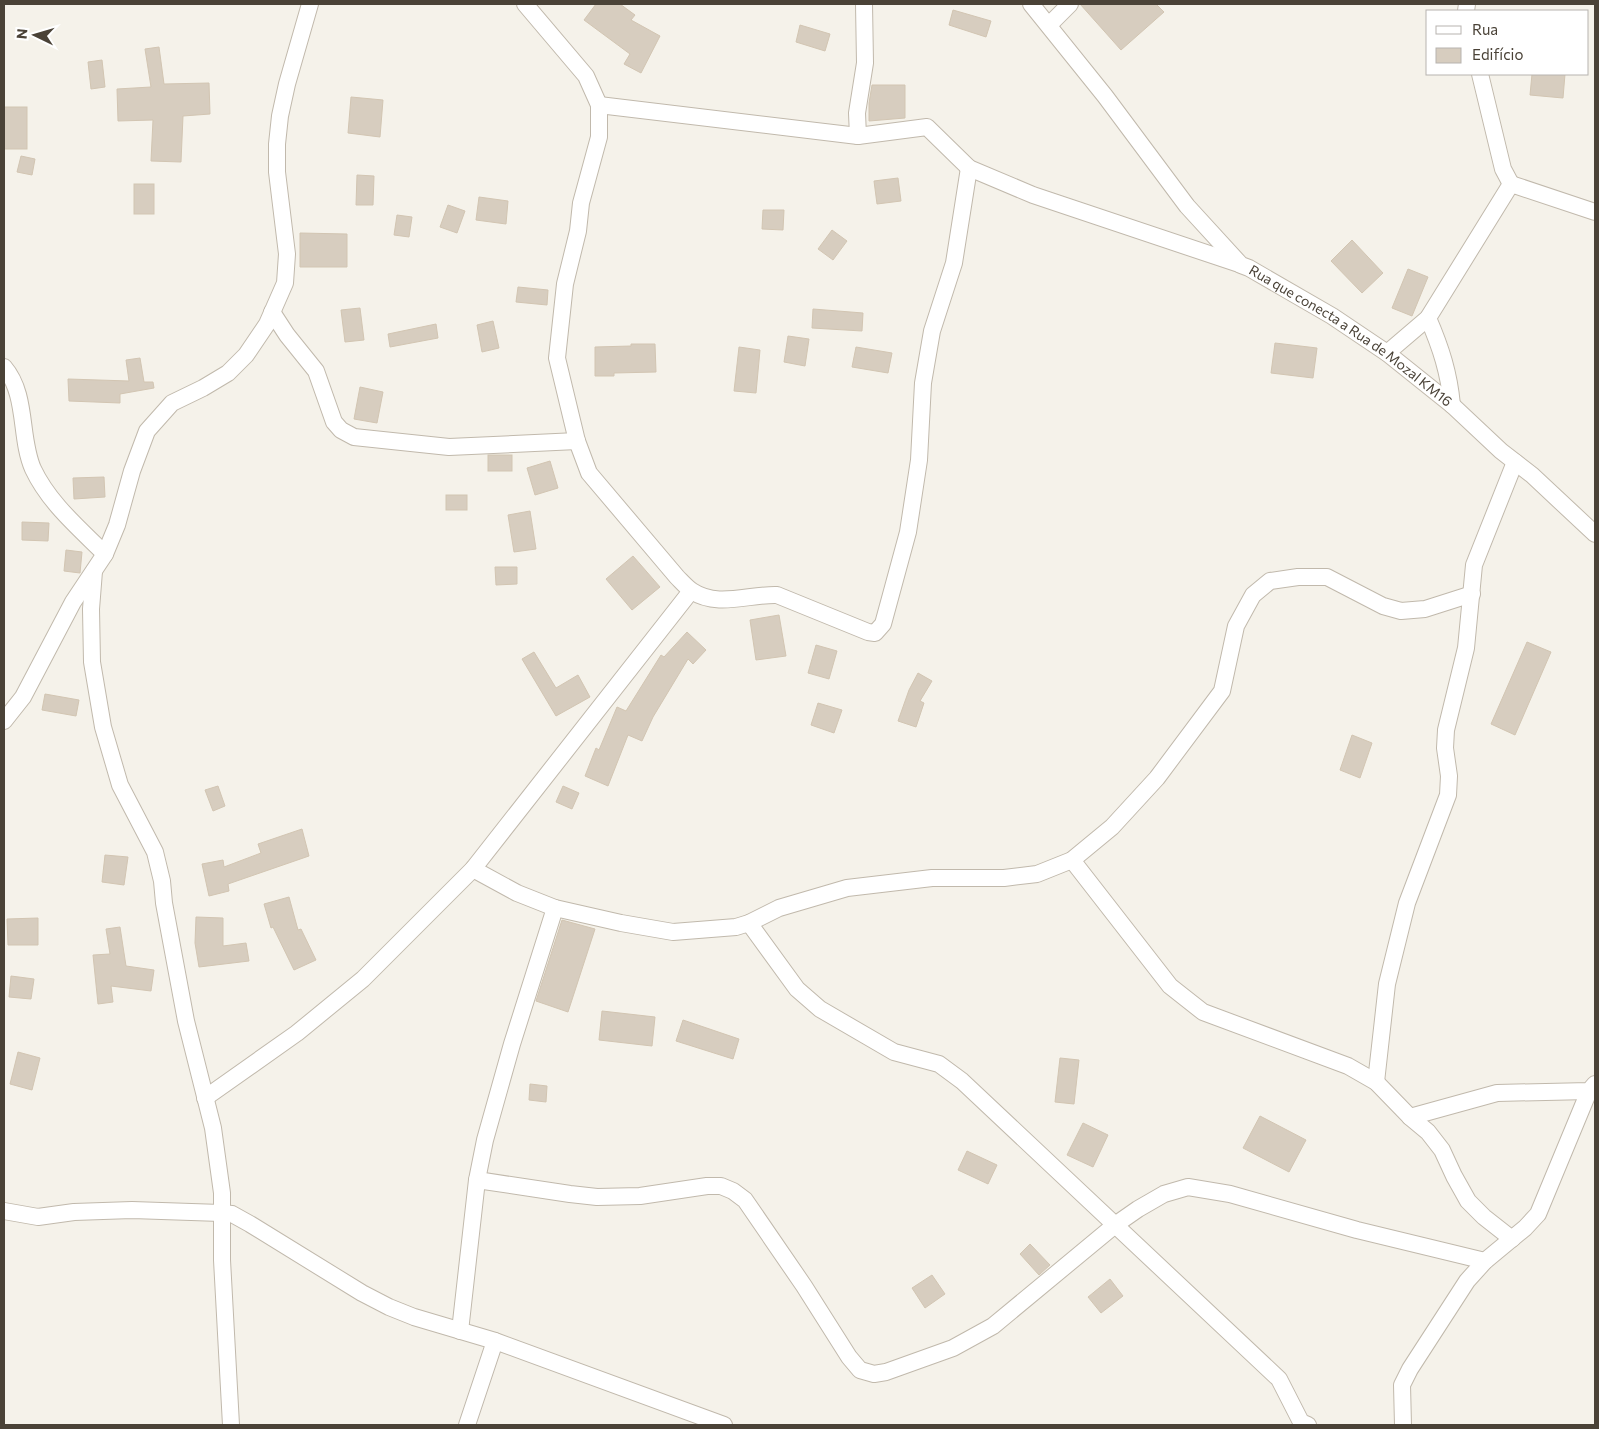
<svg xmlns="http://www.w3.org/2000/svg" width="1599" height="1429" viewBox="0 0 1599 1429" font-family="Commissioner,sans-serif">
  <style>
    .building { fill: #d7cdbf; stroke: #d2c5b2 }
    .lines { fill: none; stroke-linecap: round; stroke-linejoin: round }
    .minor-casing { stroke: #c1b9ac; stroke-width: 18 }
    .minor { stroke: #fff; stroke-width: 16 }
    .labels { text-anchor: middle; stroke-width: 4.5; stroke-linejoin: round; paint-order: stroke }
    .street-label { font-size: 14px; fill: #4a4237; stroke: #fff }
  </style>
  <rect width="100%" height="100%" fill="#f5f2ea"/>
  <g class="building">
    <polygon points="596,4 620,4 635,15 631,20 660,36 641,73 624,64 630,54 584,20"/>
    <polygon points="1080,4 1156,4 1164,12 1121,50"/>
    <polygon points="953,10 991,21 986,37 949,25"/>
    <polygon points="800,25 830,34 825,51 796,42"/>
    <polygon points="159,47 164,84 209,83 210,114 183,116 181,162 151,161 153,120 118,121 117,89 151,87 145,49"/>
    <polygon points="102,60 105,87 91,89 88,62"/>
    <polygon points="1532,74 1565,74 1563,98 1530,95"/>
    <polygon points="872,85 905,85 905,118 869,121 869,103"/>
    <polygon points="351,97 383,100 380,137 348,133"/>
    <rect x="4" y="107" width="23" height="42"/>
    <polygon points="21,156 35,159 32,175 17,172"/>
    <polygon points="357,175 374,176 373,205 356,205"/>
    <polygon points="898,178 901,201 877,204 874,181"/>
    <rect x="134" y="184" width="20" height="30"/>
    <polygon points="479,197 508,201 506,224 476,220"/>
    <polygon points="448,205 465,211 457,233 440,227"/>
    <polygon points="763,210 784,210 783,230 762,229"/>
    <polygon points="397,215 412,217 409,237 394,235"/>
    <polygon points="832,230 847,241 833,260 818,249"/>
    <polygon points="300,233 347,234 347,267 300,267"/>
    <polygon points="1352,240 1383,273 1362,293 1331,261"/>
    <polygon points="1408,269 1428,277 1412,316 1392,308"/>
    <polygon points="518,287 548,290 547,305 516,302"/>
    <polygon points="360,308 364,340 345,342 341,310"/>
    <polygon points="813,309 863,313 862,331 812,328"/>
    <polygon points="493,321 499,348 482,352 477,325"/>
    <polygon points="436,324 438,338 390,347 388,334"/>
    <polygon points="788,336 809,339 805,366 784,362"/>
    <polygon points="1275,343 1317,348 1313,378 1271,373"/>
    <polygon points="631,344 655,344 656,372 614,373 614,376 595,376 595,347 631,346"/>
    <polygon points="739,347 760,350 756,393 734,391"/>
    <polygon points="856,347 892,353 888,373 852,367"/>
    <polygon points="140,358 144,382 153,382 154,388 120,394 120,403 69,401 68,379 129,381 126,360"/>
    <polygon points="360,387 383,392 377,423 354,419"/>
    <rect x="488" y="455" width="24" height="16"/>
    <polygon points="550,461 558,488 535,495 527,468"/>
    <polygon points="104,477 105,497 74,499 73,478"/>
    <rect x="446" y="495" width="21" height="15"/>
    <polygon points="530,511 536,549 514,552 508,515"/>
    <polygon points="22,522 49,523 48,541 22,540"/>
    <polygon points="66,550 82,552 80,573 64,571"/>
    <polygon points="633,556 660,587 632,610 606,579"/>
    <polygon points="495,567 517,567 517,584 496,585"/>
    <polygon points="779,615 786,656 756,660 750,620"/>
    <polygon points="687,632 706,650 693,664 688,659 653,717 642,741 628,735 608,786 585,776 596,748 599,750 617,707 626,711 661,655 664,657"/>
    <polygon points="1527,642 1551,652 1515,735 1491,724"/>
    <polygon points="816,645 837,651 829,679 808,673"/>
    <polygon points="534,652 556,688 578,675 590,697 556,716 522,659"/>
    <polygon points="918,673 932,681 920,701 924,703 916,727 898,721 909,690"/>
    <polygon points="45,694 79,700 76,716 42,710"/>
    <polygon points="818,703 842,710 834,733 811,725"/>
    <polygon points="1352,735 1372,743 1360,778 1340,770"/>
    <polygon points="218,786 225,806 213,811 205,790"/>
    <polygon points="563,786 579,793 572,809 556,802"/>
    <polygon points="302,829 309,856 228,884 229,891 209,896 202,864 223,860 224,867 261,853 258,844"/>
    <polygon points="105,855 128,857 124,885 102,882"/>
    <polygon points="289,897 298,930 301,929 316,960 294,970 273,927 271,928 264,904"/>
    <polygon points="196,917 223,918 223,946 246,943 249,961 199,967 195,943"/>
    <polygon points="38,918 38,945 8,945 7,919"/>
    <polygon points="562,920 595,929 568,1012 536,1001"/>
    <polygon points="120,927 126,966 154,970 151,991 111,986 113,1002 98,1004 93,955 110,954 106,929"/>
    <polygon points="11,976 34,979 31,999 9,997"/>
    <polygon points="602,1011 655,1017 652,1046 599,1040"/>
    <polygon points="683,1020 739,1039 733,1059 676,1041"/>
    <polygon points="18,1052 40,1058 32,1090 10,1084"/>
    <polygon points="1060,1058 1079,1060 1074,1104 1055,1102"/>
    <polygon points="530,1084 547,1086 546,1102 529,1100"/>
    <polygon points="1260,1116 1306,1140 1289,1172 1243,1148"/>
    <polygon points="1083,1123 1108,1135 1093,1167 1067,1155"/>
    <polygon points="967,1151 997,1165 988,1184 958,1170"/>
    <polygon points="1030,1244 1050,1265 1039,1275 1020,1254"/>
    <polygon points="932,1275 945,1294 925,1308 912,1288"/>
    <polygon points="1110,1279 1123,1296 1101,1313 1088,1297"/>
  </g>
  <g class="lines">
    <g class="minor-casing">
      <g id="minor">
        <path d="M 525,4 L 586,76 L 599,105 L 599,137 L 581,203 L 578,231 L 565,284 L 557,358 L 577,441 L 589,473 L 677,577 C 682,582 686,587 692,591 C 717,608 749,594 777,595 L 868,632 L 875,633 L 883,624 L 908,532 L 919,460 L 923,383 L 932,331 L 954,263 L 969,168"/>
        <path id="s1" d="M 1031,4 L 1105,96 L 1187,206 L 1241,265 L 1249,268 L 1332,316 L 1387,353 L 1452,405 L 1501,451 L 1532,475 L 1595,534"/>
        <polyline points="1466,11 1467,4"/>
        <polyline points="1049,25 1070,4"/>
        <polyline points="1480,74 1503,169 1511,184"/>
        <polyline points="599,105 858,136 927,127 969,168 1033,195 1239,264"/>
        <polyline points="858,136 857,113 865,63 864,4"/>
        <polyline points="272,312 287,335 316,371 334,422 341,430 354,437 449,447 577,441"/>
        <path d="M 1428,318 C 1441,348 1449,373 1452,405"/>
        <polyline points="1387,353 1428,318 1511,184 1595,212"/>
        <path d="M 4,367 C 28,395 19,437 33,469 C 49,503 79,528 105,554"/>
        <polyline points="94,571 91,609 92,662 103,727 120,785 155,852 162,881 164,903 186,1021 213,1128 222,1193 222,1260 231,1425"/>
        <polyline points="4,721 23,697 73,602 105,554 117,525 132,471 147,431 172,403 203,388 228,373 246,355 267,324 285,283 287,254 277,172 277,144 280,116 287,84 310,4"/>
        <polyline points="1072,860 1170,986 1203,1012 1348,1066 1376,1082 1410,1117 1428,1132 1442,1150 1454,1176 1468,1201 1484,1217 1512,1239"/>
        <polyline points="473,869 517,893 555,908 621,923 673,932 736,927 749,923 779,908 847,888 932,878 1004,878 1037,874 1072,860 1112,827 1157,778 1222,691 1236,626 1253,595 1270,581 1298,577 1327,577 1383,606 1401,611 1425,609 1472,594"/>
        <polyline points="749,923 797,989 820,1009 894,1052 939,1064 962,1081 1279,1379 1301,1422 1308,1425"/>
        <polyline points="1376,1082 1387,984 1407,903 1448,795 1449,776 1445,748 1446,730 1466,648 1474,565 1515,462"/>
        <polyline points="205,1098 297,1033 363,979 473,869 691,591"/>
        <polyline points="1410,1117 1497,1093 1589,1091 1595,1084"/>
        <polyline points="477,1180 570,1194 597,1197 640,1196 707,1186 721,1186 733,1191 745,1200 804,1286 849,1357 860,1370 874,1374 886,1372 953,1348 993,1326 1115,1225 1138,1209 1164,1194 1188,1187 1230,1194 1357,1230 1485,1261"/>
        <polyline points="4,1211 38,1217 74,1212 132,1210 221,1213 232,1214 250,1224 362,1293 389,1307 414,1317 495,1341 724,1425"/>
        <polyline points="460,1331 477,1180 485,1140 512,1044 555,908"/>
        <polyline points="467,1425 495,1341"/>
        <polyline points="1403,1425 1402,1385 1410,1369 1467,1281 1485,1261 1525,1228 1538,1214 1589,1091"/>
      </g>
    </g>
    <use href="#minor" class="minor"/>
  </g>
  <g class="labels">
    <g class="street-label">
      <text dy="5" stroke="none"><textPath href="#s1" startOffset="466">Rua que conecta a Rua de Mozal KM16</textPath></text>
    </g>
  </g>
  <rect width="1599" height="1429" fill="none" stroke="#4a4237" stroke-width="10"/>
  <rect x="1426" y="10" width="162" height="65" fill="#ffffff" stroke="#b7b3af"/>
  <rect x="1436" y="26" width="25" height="8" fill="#ffffff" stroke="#b7b3af"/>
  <text x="1472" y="35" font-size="15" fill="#4a4237">Rua</text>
  <rect x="1436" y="48" width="25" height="15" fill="#d7cdbf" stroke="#b7b3af"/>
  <text x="1472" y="60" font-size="15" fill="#4a4237">Edifício</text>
  <g transform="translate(35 35) rotate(275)" stroke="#ffffff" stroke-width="4" paint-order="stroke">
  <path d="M0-4L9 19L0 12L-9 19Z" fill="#4a4237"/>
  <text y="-8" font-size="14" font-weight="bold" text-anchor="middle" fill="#4a4237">N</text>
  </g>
</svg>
